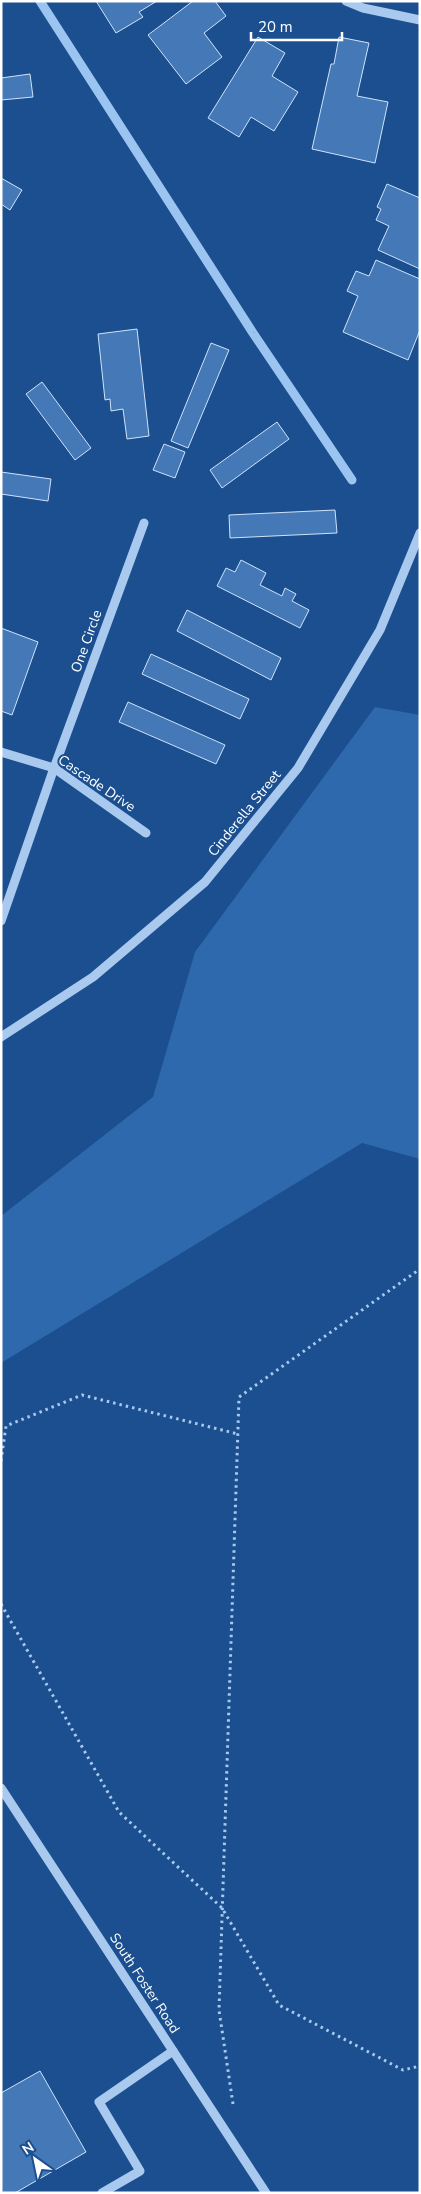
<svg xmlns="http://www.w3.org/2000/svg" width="421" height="2194" viewBox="0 0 421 2194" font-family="'Nunito Sans',sans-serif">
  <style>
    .green { fill: #2e69ad }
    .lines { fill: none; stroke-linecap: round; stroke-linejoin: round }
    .stream { stroke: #9cc4f0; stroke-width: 9 }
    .building { fill: #4478b7; stroke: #cfe3fa }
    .path { stroke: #a9c9ee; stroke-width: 3; stroke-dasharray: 2.5 4; stroke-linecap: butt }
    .minor { stroke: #a9c9ee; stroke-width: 9 }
    .labels { text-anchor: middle; stroke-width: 4; stroke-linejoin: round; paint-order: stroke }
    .street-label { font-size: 14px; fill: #fff; stroke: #1b4f8f }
  </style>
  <rect width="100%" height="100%" fill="#1b4f8f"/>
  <polygon class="green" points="375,707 420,715 420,1159 362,1143 1,1363 1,1216 153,1097 195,952"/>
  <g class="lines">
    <polyline class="stream" points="40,1 253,333 352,480"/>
  </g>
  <g class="building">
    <polygon points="96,1 157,1 139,12 143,17 116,33"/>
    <polygon points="193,1 215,1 226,16 204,33 222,57 186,84 148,35"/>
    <polygon points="258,37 285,53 272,76 298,92 274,131 251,117 239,137 208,118"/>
    <polygon points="339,37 369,43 357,96 388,102 375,163 312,149 331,64 334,64"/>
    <polygon points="30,74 33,97 1,100 1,78"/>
    <polygon points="1,178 22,190 10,210 1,204"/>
    <polygon points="387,184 420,198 420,269 378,250 389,226 376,220 381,209 377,207"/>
    <polygon points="376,260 420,279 420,330 408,360 343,332 358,296 347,291 356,271 369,276"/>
    <polygon points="137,329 149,436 127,439 123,409 111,411 110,399 105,400 98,334"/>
    <polygon points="211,343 229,350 188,448 171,441"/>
    <polygon points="42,382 91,448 75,460 26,394"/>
    <polygon points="277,422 289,439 222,488 210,470"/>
    <polygon points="164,444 185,452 175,478 153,470"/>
    <polygon points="1,472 51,479 48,501 1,494"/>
    <polygon points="335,510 337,533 230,538 229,515"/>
    <polygon points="241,560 266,573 260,585 282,596 285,588 296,594 292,601 309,610 300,628 217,586 226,568 235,572"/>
    <polygon points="187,610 281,658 271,680 177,631"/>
    <polygon points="1,628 38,642 12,715 1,711"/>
    <polygon points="151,654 249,699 240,719 142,674"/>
    <polygon points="128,702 225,745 216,764 119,722"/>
    <polygon points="40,2071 86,2152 15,2193 1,2193 1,2093"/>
  </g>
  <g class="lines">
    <g class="path">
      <polyline points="1,1461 6,1426 82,1395 238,1434"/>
      <polyline points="1,1604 119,1812 222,1908 279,2005 403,2070 420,2066"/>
      <polyline points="233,2104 219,2010 239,1397 420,1269"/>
    </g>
    <g class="minor">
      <polyline points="346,1 363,8 420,20"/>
      <polyline points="1,752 54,768 146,833"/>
      <polyline points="1,921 54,768 144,523"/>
      <polyline points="1,1037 93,977 205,882 298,768 380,630 420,533"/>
      <polyline points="1,1788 266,2193"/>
      <polyline points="102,2193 140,2171 99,2102 173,2051"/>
    </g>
  </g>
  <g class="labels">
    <g class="street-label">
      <text transform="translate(86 641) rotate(-70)" y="5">One Circle</text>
      <text transform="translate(97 783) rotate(34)" y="5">Cascade Drive</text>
      <text transform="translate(244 813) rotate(-51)" y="5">Cinderella Street</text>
      <text transform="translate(145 1983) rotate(57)" y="5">South Foster Road</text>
    </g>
  </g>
  <rect width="421" height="2194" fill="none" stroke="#ffffff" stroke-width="5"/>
  <g transform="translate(35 2159) rotate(327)" stroke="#1b4f8f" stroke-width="4" paint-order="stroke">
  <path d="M0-4L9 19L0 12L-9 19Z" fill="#ffffff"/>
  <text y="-8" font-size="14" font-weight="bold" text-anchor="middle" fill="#ffffff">N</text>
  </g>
  <path d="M251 32v8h91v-8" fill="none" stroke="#ffffff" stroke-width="2.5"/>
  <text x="258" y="32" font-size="15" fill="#ffffff" stroke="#1b4f8f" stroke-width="4" paint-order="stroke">20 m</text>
</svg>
